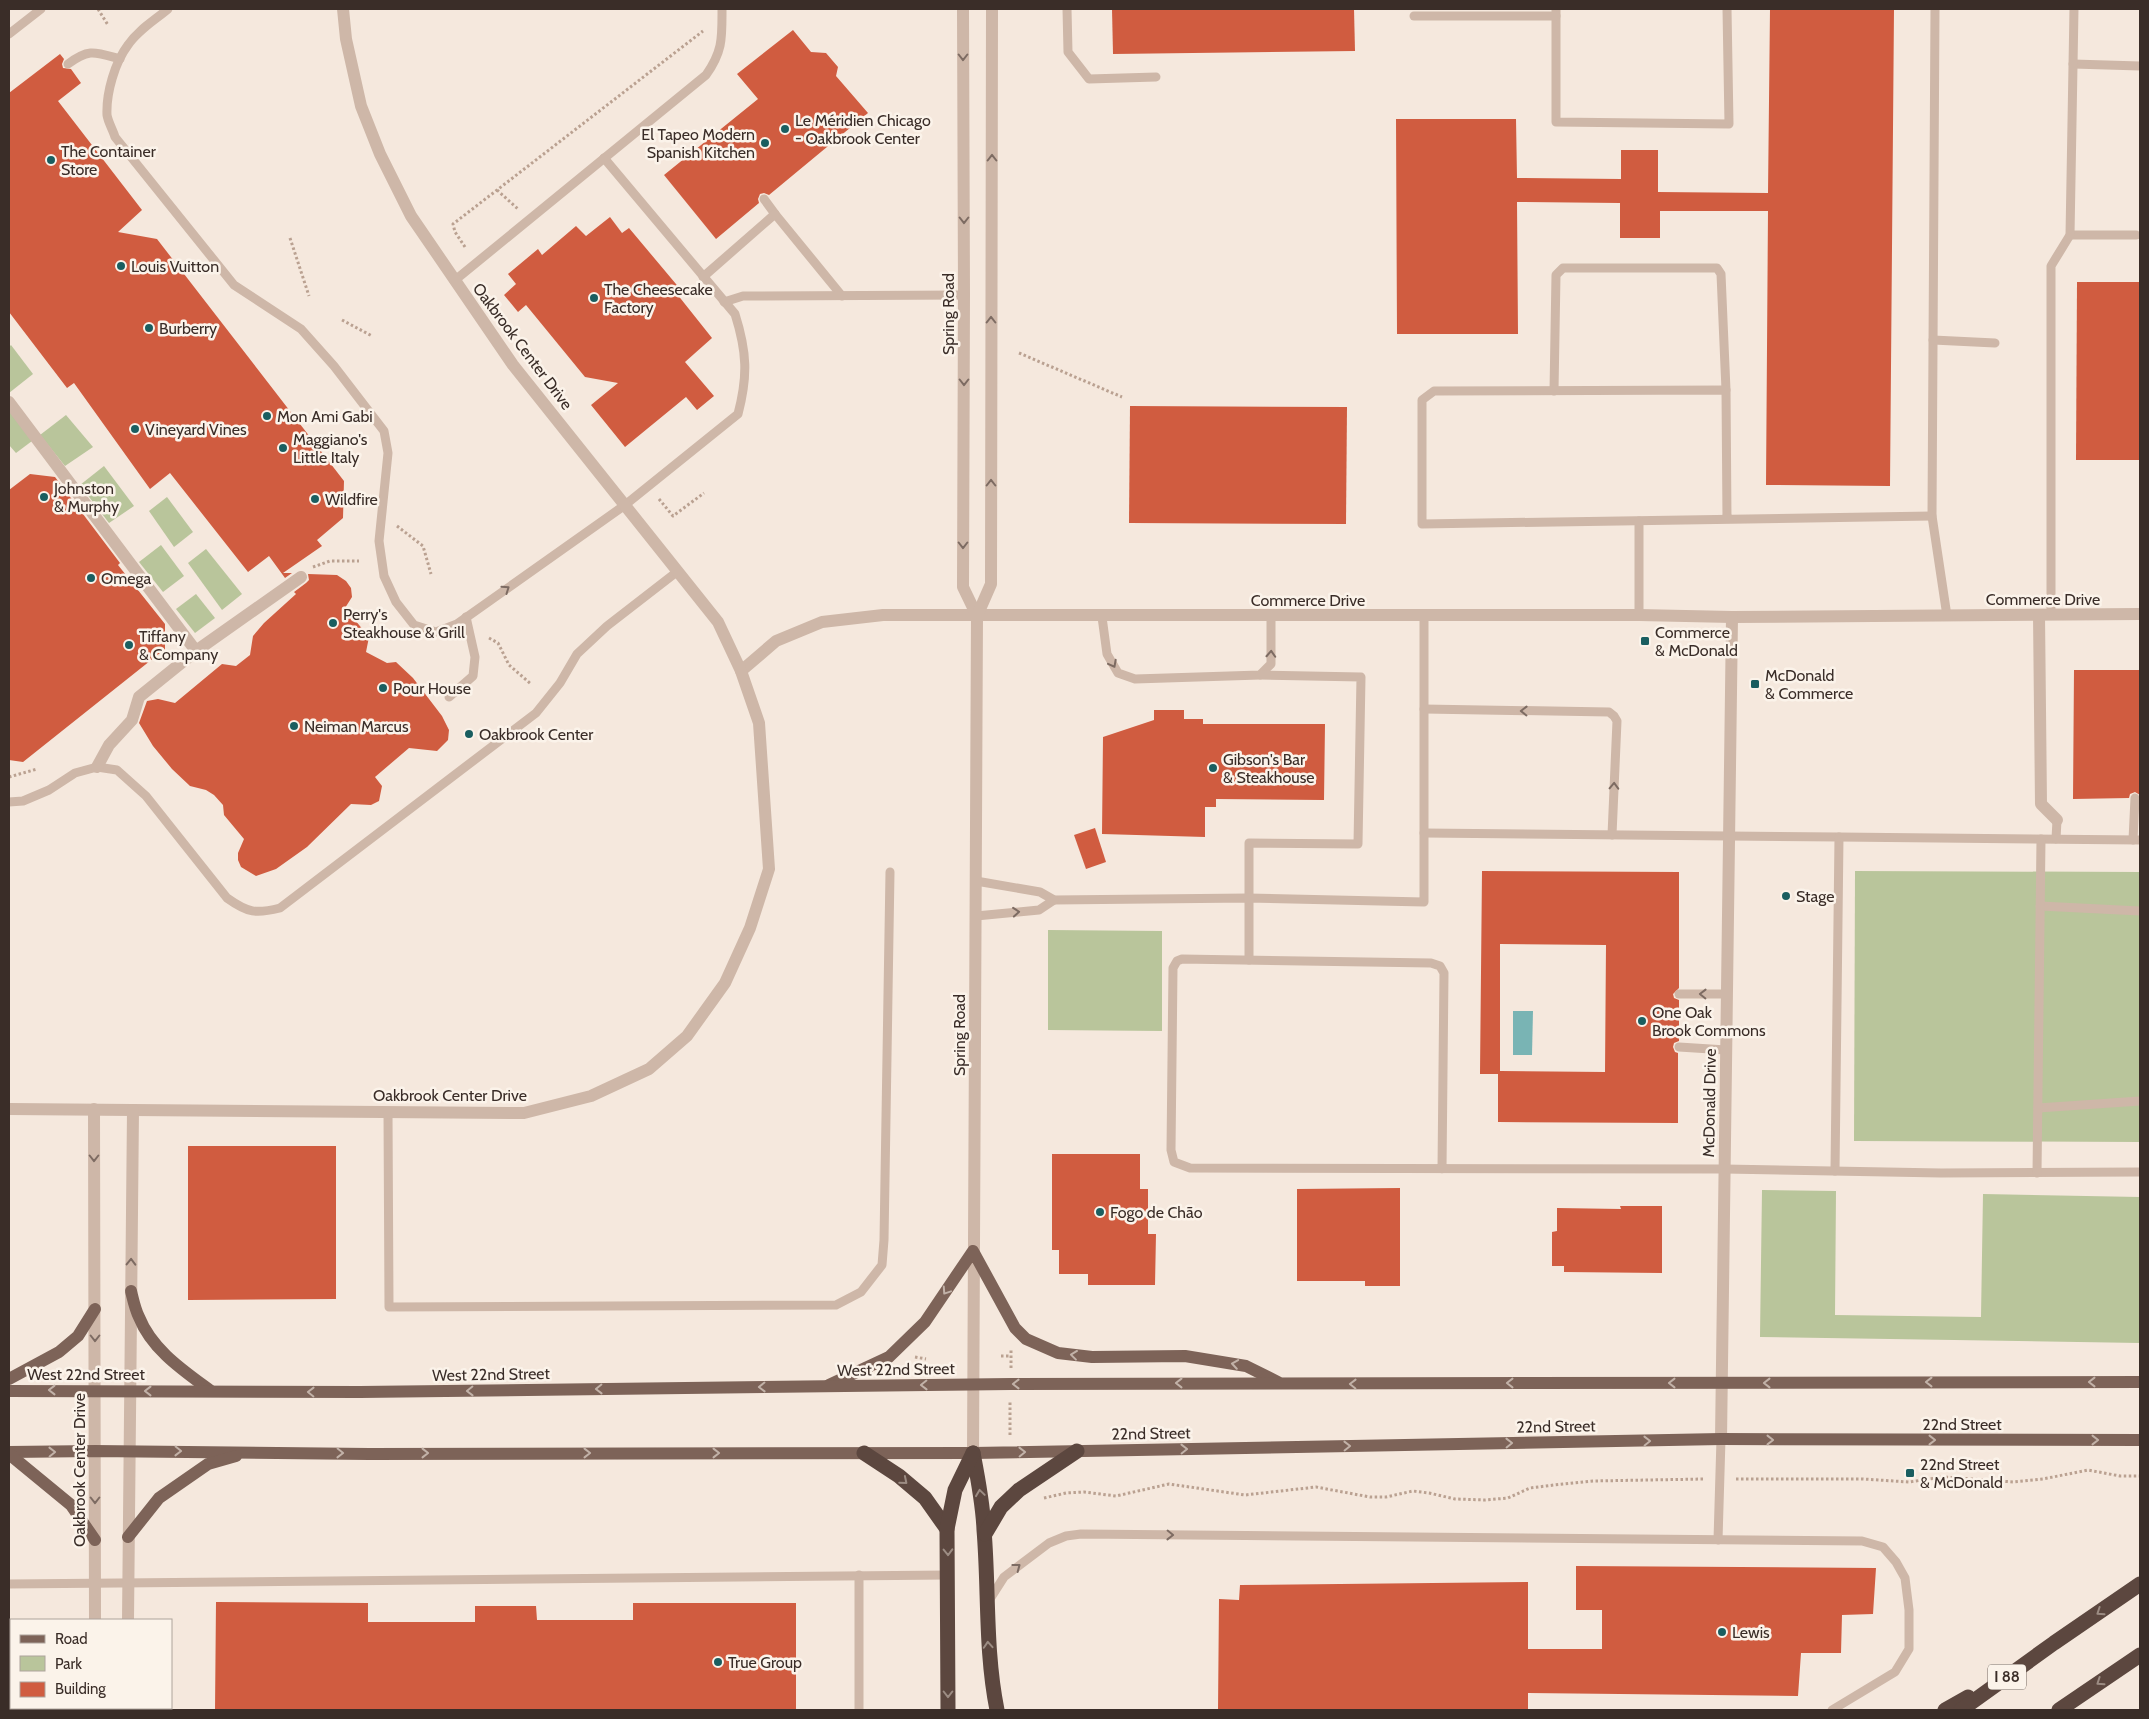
<svg xmlns="http://www.w3.org/2000/svg" width="2149" height="1719" viewBox="0 0 2149 1719" font-family="Cabin,sans-serif">
  <style>
    .green { fill: #b9c59b }
    .water { fill: #79b4b4 }
    .building { fill: #d05c40; fill-rule: evenodd }
    .lines { fill: none; stroke-linecap: round; stroke-linejoin: round }
    .path { stroke: #baa191; stroke-width: 3; stroke-dasharray: 2.5 2.5; stroke-linecap: butt }
    .service { stroke: #ceb7a8; stroke-width: 9 }
    .pedestrian { stroke: #ceb7a8; stroke-width: 12 }
    .minor { stroke: #ceb7a8; stroke-width: 12 }
    .tertiary { stroke: #ceb7a8; stroke-width: 12 }
    .primary { stroke: #7d6358; stroke-width: 12 }
    .motorway { stroke: #5c473f; stroke-width: 15 }
    .oneway { stroke: #7d6b62 }
    .oneway2 { stroke: #c2b2a8 }
    .oneway3 { stroke: #9c8c83 }
    .poi-dot { fill: #1a5e60; stroke: #fbf3ea; stroke-width: 2 }
    .labels { text-anchor: middle; stroke-width: 5; stroke-linejoin: round; paint-order: stroke }
    .shield { fill: #fbf3ea; stroke: #746862; stroke-width: 1 }
    .shield-label { font-size: 15px; font-weight: bold; fill: #3a2d28 }
    .poi-label { font-size: 16px; fill: #3a2d28; stroke: #fbf3ea; text-anchor: start }
    .street-label { font-size: 16px; fill: #3a2d28; stroke: #fbf3ea }
  </style>
  <rect width="100%" height="100%" fill="#f5e8dd"/>
  <g class="green">
    <polygon points="11,345 33,374 9,393 9,347"/>
    <polygon points="9,410 32,441 16,453 9,445"/>
    <polygon points="66,415 93,447 65,466 40,435"/>
    <polygon points="104,466 134,506 109,523 80,485"/>
    <polygon points="167,497 193,532 174,547 149,511"/>
    <polygon points="161,545 184,576 163,592 139,562"/>
    <polygon points="206,549 242,594 222,610 188,563"/>
    <polygon points="196,594 215,618 195,633 176,609"/>
    <polygon points="1855,871 2140,872 2140,1142 1854,1141"/>
    <polygon points="1048,930 1162,931 1162,1031 1048,1030"/>
    <polygon points="1762,1190 1836,1191 1835,1315 1981,1317 1983,1194 2140,1197 2140,1343 1760,1337"/>
  </g>
  <polygon class="water" points="1513,1011 1533,1011 1532,1055 1513,1055"/>
  <g class="building">
    <polygon points="1112,9 1354,9 1355,51 1113,54"/>
    <polygon points="1770,9 1894,9 1890,486 1766,485 1768,211 1660,211 1660,238 1620,238 1620,203 1517,202 1518,334 1397,334 1396,119 1516,119 1517,178 1621,179 1621,150 1658,150 1658,192 1768,193"/>
    <polygon points="793,30 811,52 826,53 838,67 836,76 868,113 769,195 764,193 760,194 758,199 759,203 716,239 664,175 758,99 737,74"/>
    <polygon points="60,54 64,59 62,64 63,68 71,69 81,83 58,101 142,210 118,232 157,239 344,481 343,518 317,540 322,546 283,573 292,573 285,578 269,556 248,572 170,473 150,489 74,383 67,388 9,312 9,93"/>
    <polygon points="610,217 622,233 629,228 681,290 677,294 712,338 685,362 714,396 697,410 686,397 625,447 591,405 618,383 585,377 526,305 518,312 504,295 516,284 508,274 538,249 542,255 576,226 586,236"/>
    <polygon points="2077,282 2140,282 2140,460 2076,460"/>
    <polygon points="1130,406 1347,407 1346,524 1129,523"/>
    <polygon points="30,474 55,477 120,563 118,565 165,624 165,649 23,762 9,760 9,490"/>
    <polygon points="308,574 337,575 346,581 351,588 352,597 345,608 369,637 366,652 387,663 396,662 413,678 442,716 449,730 448,740 437,751 409,748 375,777 382,786 379,801 371,805 351,804 307,847 276,869 256,876 241,867 238,860 238,853 244,839 224,815 223,805 214,795 206,790 190,786 172,769 153,746 139,723 147,701 158,699 175,703 222,664 236,666 250,655 253,636 264,623 296,594 294,592 306,583 309,580"/>
    <polygon points="2074,670 2140,670 2140,795 2135,792 2130,794 2129,798 2073,799"/>
    <polygon points="1154,710 1184,710 1184,719 1203,719 1203,724 1325,724 1324,800 1216,799 1216,807 1205,807 1205,837 1102,834 1103,737 1154,720"/>
    <polygon points="1095,828 1106,862 1086,869 1074,835"/>
    <path d="M 1482,871 L 1679,872 L 1679,988 L 1673,994 L 1674,998 L 1679,1000 L 1679,1041 L 1674,1043 L 1673,1047 L 1675,1052 L 1678,1053 L 1678,1123 L 1498,1122 L 1498,1074 L 1480,1074 ZM 1500,944 L 1606,945 L 1605,1072 L 1500,1071 Z"/>
    <polygon points="188,1146 336,1146 336,1299 188,1300"/>
    <polygon points="1052,1154 1140,1154 1140,1189 1148,1189 1148,1234 1156,1234 1155,1285 1088,1285 1088,1274 1059,1274 1059,1250 1052,1250"/>
    <polygon points="1400,1188 1400,1286 1365,1286 1365,1281 1297,1281 1297,1189"/>
    <polygon points="1620,1206 1662,1206 1662,1273 1564,1272 1564,1266 1552,1266 1552,1232 1557,1231 1557,1208 1621,1209"/>
    <polygon points="1576,1566 1876,1568 1873,1614 1842,1615 1841,1653 1801,1653 1798,1696 1528,1693 1528,1710 1218,1710 1219,1599 1239,1600 1240,1585 1528,1582 1528,1649 1602,1649 1602,1610 1576,1610"/>
    <polygon points="216,1602 368,1603 368,1622 475,1622 475,1606 536,1606 537,1620 633,1620 633,1603 796,1603 796,1710 215,1710"/>
  </g>
  <g class="lines">
    <g class="path">
      <polyline points="98,9 108,25"/>
      <polyline points="497,190 518,209"/>
      <polyline points="290,238 309,296"/>
      <polyline points="465,247 455,232 453,224 703,31"/>
      <polyline points="342,320 372,336"/>
      <polyline points="1019,353 1122,397"/>
      <polyline points="659,499 673,516 704,493"/>
      <polyline points="397,526 423,546 431,574"/>
      <polyline points="313,567 330,561 359,561"/>
      <polyline points="489,638 498,643 509,665 531,684"/>
      <polyline points="9,777 37,769"/>
      <polyline points="1001,1356 1011,1356"/>
      <polyline points="915,1357 926,1359"/>
      <polyline points="1011,1368 1011,1349"/>
      <polyline points="1010,1435 1010,1401"/>
      <polyline points="1736,1479 1863,1479 1909,1482 1943,1477 2014,1482 2043,1479 2088,1470 2120,1476 2140,1476"/>
      <polyline points="1044,1498 1066,1493 1084,1492 1116,1496 1169,1484 1245,1495 1316,1487 1370,1497 1386,1497 1413,1491 1429,1493 1455,1499 1485,1500 1508,1498 1530,1488 1554,1485 1593,1481 1704,1479"/>
    </g>
    <g class="service">
      <path d="M 168,9 C 155,20 138,30 128,45 C 115,62 106,93 107,115 C 108,122 113,130 115,137 L 234,285 L 301,329 L 334,366 L 384,431 L 388,453 L 379,541 L 384,576 L 396,602 L 414,625 L 436,632 L 457,624 L 625,505 L 738,414 C 748,376 747,352 735,314 L 604,158"/>
      <polyline points="1067,9 1068,52 1089,79 1156,77"/>
      <polyline points="1556,9 1556,122 1729,124 1727,9"/>
      <polyline points="1935,9 1932,516 1947,616"/>
      <polyline points="1414,16 1556,16"/>
      <polyline points="9,34 41,9"/>
      <path d="M 68,64 C 89,48 95,52 120,59"/>
      <polyline points="2073,64 2140,66"/>
      <polyline points="764,199 775,214"/>
      <polyline points="2070,235 2136,235"/>
      <polyline points="703,277 775,214 842,296"/>
      <path d="M 454,281 L 706,75 C 723,51 722,38 722,9"/>
      <polyline points="724,302 743,296 964,295"/>
      <polyline points="1933,340 1995,343"/>
      <polyline points="1554,391 1556,275 1563,268 1717,268 1721,274 1726,390"/>
      <polyline points="1727,519 1726,390 1434,391 1422,400 1422,524 1932,516"/>
      <polyline points="1639,521 1639,615"/>
      <polyline points="2051,615 2051,266 2070,235 2074,9"/>
      <polyline points="1102,617 1107,654 1118,673 1135,679 1260,675 1271,664 1271,617"/>
      <polyline points="449,697 473,676 475,657 466,617"/>
      <polyline points="1424,709 1609,712 1614,716 1617,721 1612,835"/>
      <path d="M 9,802 L 23,801 L 49,790 L 75,773 L 97,767 L 117,770 L 146,796 L 227,898 C 248,913 256,914 280,908 L 536,713 L 560,683 L 577,654 L 607,626 L 678,571"/>
      <polyline points="1424,833 1839,837 1835,1171"/>
      <polyline points="1839,837 2140,840"/>
      <polyline points="2056,839 2057,820"/>
      <polyline points="2133,840 2135,798"/>
      <polyline points="976,881 1040,892 1054,900 1248,898 1424,902 1424,616"/>
      <polyline points="2040,906 2140,911"/>
      <polyline points="976,916 1039,910 1054,900"/>
      <polyline points="1249,960 1249,843 1358,844 1361,677 1260,675"/>
      <polyline points="1679,994 1727,994"/>
      <polyline points="1679,1047 1726,1050"/>
      <polyline points="2038,1108 2140,1101"/>
      <polyline points="388,1112 389,1307 836,1305 861,1292 882,1265 884,1240 890,872"/>
      <polyline points="1442,1169 1444,973 1440,966 1431,963 1182,959 1177,961 1173,968 1171,1150 1174,1162 1190,1168 1724,1169 1941,1173 2140,1172"/>
      <polyline points="2037,1173 2041,839"/>
      <polyline points="1718,1540 1721,1439"/>
      <polyline points="9,1584 948,1575"/>
      <polyline points="988,1602 1004,1577 1049,1543 1066,1536 1081,1534 1862,1541 1883,1547 1896,1562 1905,1578 1909,1610 1909,1649 1895,1672 1832,1710"/>
      <polyline points="859,1710 859,1575"/>
    </g>
    <g class="pedestrian">
      <polyline points="9,402 196,651"/>
      <polyline points="97,767 109,745 132,720 139,697 196,651 301,577"/>
    </g>
    <g class="minor">
      <polyline points="2039,615 2041,804 2057,820"/>
      <polyline points="741,671 776,641 822,622 883,615 1639,615 1732,617 2140,614"/>
      <polyline points="9,1109 524,1113 591,1096 649,1069 687,1036 725,983 750,928 769,869 759,723 741,671 718,622 513,365 411,216 380,154 361,106 346,39 343,9"/>
      <polyline points="94,1109 95,1620"/>
      <polyline points="1721,1439 1732,617"/>
      <polyline points="128,1620 133,1110"/>
      <polyline points="96,1708 96,1710"/>
      <polyline points="128,1710 128,1708"/>
    </g>
    <g class="tertiary">
      <polyline points="963,9 964,295 963,587 977,616"/>
      <polyline points="973,1453 977,616 991,584 992,9"/>
    </g>
    <g class="primary">
      <path d="M 131,1291 C 133,1299 135,1309 139,1317 C 152,1350 184,1371 211,1391"/>
      <polyline points="9,1379 59,1352 78,1336 95,1309"/>
      <polyline points="829,1385 889,1357 925,1322 973,1251 1015,1328 1026,1339 1058,1353 1092,1357 1185,1356 1246,1366 1278,1382"/>
      <polyline points="9,1391 360,1392 1011,1384 2140,1382"/>
      <polyline points="9,1452 95,1451 369,1454 973,1453 1721,1439 2140,1440"/>
      <polyline points="9,1454 71,1505 95,1540"/>
      <polyline points="128,1537 159,1498 208,1464 236,1456"/>
    </g>
    <g class="motorway">
      <polyline points="864,1453 899,1476 925,1498 947,1529"/>
      <path d="M 973,1453 C 978,1479 983,1504 984,1530 C 989,1590 985,1650 997,1710"/>
      <polyline points="985,1534 1001,1507 1019,1490 1077,1451"/>
      <polyline points="948,1710 947,1529 955,1490 973,1453"/>
      <polyline points="1945,1710 1968,1697"/>
      <polyline points="1961,1710 2054,1643 2140,1584"/>
      <polyline points="2059,1710 2140,1655"/>
    </g>
  </g>
  <defs><path id="oneway-chevron" d="M-2-3.5L2.5 0L-2 3.5" fill="none" stroke-width="1.6" stroke-linecap="round" stroke-linejoin="round" transform="scale(1.25)"/></defs>
  <g class="oneway">
    <use href="#oneway-chevron" transform="translate(963 57) rotate(90)"/>
    <use href="#oneway-chevron" transform="translate(992 158) rotate(-90)"/>
    <use href="#oneway-chevron" transform="translate(964 220) rotate(90)"/>
    <use href="#oneway-chevron" transform="translate(991 320) rotate(-90)"/>
    <use href="#oneway-chevron" transform="translate(964 382) rotate(90)"/>
    <use href="#oneway-chevron" transform="translate(991 483) rotate(-90)"/>
    <use href="#oneway-chevron" transform="translate(963 545) rotate(90)"/>
    <use href="#oneway-chevron" transform="translate(506 589) rotate(-35)"/>
    <use href="#oneway-chevron" transform="translate(1271 654) rotate(-87)"/>
    <use href="#oneway-chevron" transform="translate(1113 664) rotate(62)"/>
    <use href="#oneway-chevron" transform="translate(1524 711) rotate(-179)"/>
    <use href="#oneway-chevron" transform="translate(1614 786) rotate(-88)"/>
    <use href="#oneway-chevron" transform="translate(1016 912) rotate(-5)"/>
    <use href="#oneway-chevron" transform="translate(1703 994) rotate(-179)"/>
    <use href="#oneway-chevron" transform="translate(94 1158) rotate(90)"/>
    <use href="#oneway-chevron" transform="translate(131 1262) rotate(-89)"/>
    <use href="#oneway-chevron" transform="translate(95 1338) rotate(90)"/>
    <use href="#oneway-chevron" transform="translate(95 1500) rotate(90)"/>
    <use href="#oneway-chevron" transform="translate(1170 1535) rotate(1)"/>
    <use href="#oneway-chevron" transform="translate(1017 1567) rotate(-37)"/>
  </g>
  <g class="oneway2">
    <use href="#oneway-chevron" transform="translate(946 1291) rotate(124)"/>
    <use href="#oneway-chevron" transform="translate(1074 1355) rotate(-173)"/>
    <use href="#oneway-chevron" transform="translate(1235 1364) rotate(-171)"/>
    <use href="#oneway-chevron" transform="translate(1929 1382) rotate(180)"/>
    <use href="#oneway-chevron" transform="translate(2092 1382) rotate(180)"/>
    <use href="#oneway-chevron" transform="translate(1179 1383) rotate(180)"/>
    <use href="#oneway-chevron" transform="translate(1510 1383) rotate(180)"/>
    <use href="#oneway-chevron" transform="translate(1672 1383) rotate(180)"/>
    <use href="#oneway-chevron" transform="translate(1767 1383) rotate(180)"/>
    <use href="#oneway-chevron" transform="translate(1016 1384) rotate(180)"/>
    <use href="#oneway-chevron" transform="translate(1353 1384) rotate(-179)"/>
    <use href="#oneway-chevron" transform="translate(924 1385) rotate(179)"/>
    <use href="#oneway-chevron" transform="translate(762 1387) rotate(179)"/>
    <use href="#oneway-chevron" transform="translate(599 1389) rotate(179)"/>
    <use href="#oneway-chevron" transform="translate(52 1390) rotate(180)"/>
    <use href="#oneway-chevron" transform="translate(148 1391) rotate(-180)"/>
    <use href="#oneway-chevron" transform="translate(470 1391) rotate(179)"/>
    <use href="#oneway-chevron" transform="translate(311 1392) rotate(-179)"/>
    <use href="#oneway-chevron" transform="translate(1770 1440)"/>
    <use href="#oneway-chevron" transform="translate(1932 1440)"/>
    <use href="#oneway-chevron" transform="translate(2095 1440)"/>
    <use href="#oneway-chevron" transform="translate(1647 1441) rotate(-1)"/>
    <use href="#oneway-chevron" transform="translate(1509 1443) rotate(-1)"/>
    <use href="#oneway-chevron" transform="translate(1347 1446) rotate(-1)"/>
    <use href="#oneway-chevron" transform="translate(1184 1449) rotate(-1)"/>
    <use href="#oneway-chevron" transform="translate(178 1451) rotate(1)"/>
    <use href="#oneway-chevron" transform="translate(52 1452) rotate(-1)"/>
    <use href="#oneway-chevron" transform="translate(1022 1452) rotate(-1)"/>
    <use href="#oneway-chevron" transform="translate(340 1453) rotate(1)"/>
    <use href="#oneway-chevron" transform="translate(425 1453)"/>
    <use href="#oneway-chevron" transform="translate(587 1453)"/>
    <use href="#oneway-chevron" transform="translate(716 1453)"/>
  </g>
  <g class="oneway3">
    <use href="#oneway-chevron" transform="translate(904 1481) rotate(40)"/>
    <use href="#oneway-chevron" transform="translate(980 1493) rotate(-98)"/>
    <use href="#oneway-chevron" transform="translate(948 1552) rotate(89)"/>
    <use href="#oneway-chevron" transform="translate(2100 1612) rotate(146)"/>
    <use href="#oneway-chevron" transform="translate(988 1645) rotate(-94)"/>
    <use href="#oneway-chevron" transform="translate(2100 1682) rotate(146)"/>
    <use href="#oneway-chevron" transform="translate(948 1694) rotate(90)"/>
  </g>
  <g class="poi-dot">
    <circle cx="785" cy="129" r="5"/>
    <circle cx="765" cy="143" r="5"/>
    <circle cx="51" cy="160" r="5"/>
    <circle cx="121" cy="266" r="5"/>
    <circle cx="594" cy="298" r="5"/>
    <circle cx="149" cy="328" r="5"/>
    <circle cx="267" cy="416" r="5"/>
    <circle cx="135" cy="429" r="5"/>
    <circle cx="283" cy="448" r="5"/>
    <circle cx="44" cy="497" r="5"/>
    <circle cx="315" cy="499" r="5"/>
    <circle cx="91" cy="578" r="5"/>
    <circle cx="333" cy="623" r="5"/>
    <rect x="1640" y="636" width="10" height="10" rx="2.5"/>
    <circle cx="129" cy="645" r="5"/>
    <rect x="1750" y="679" width="10" height="10" rx="2.5"/>
    <circle cx="383" cy="688" r="5"/>
    <circle cx="294" cy="726" r="5"/>
    <circle cx="469" cy="734" r="5"/>
    <circle cx="1213" cy="768" r="5"/>
    <circle cx="1786" cy="896" r="5"/>
    <circle cx="1642" cy="1021" r="5"/>
    <circle cx="1100" cy="1212" r="5"/>
    <rect x="1905" y="1468" width="10" height="10" rx="2.5"/>
    <circle cx="1722" cy="1632" r="5"/>
    <circle cx="718" cy="1662" r="5"/>
  </g>
  <g class="labels">
    <rect class="shield" x="1988" y="1664.5" width="38" height="25" rx="4"/>
    <g class="shield-label">
      <text x="2007" y="1682">I 88</text>
    </g>
    <g class="poi-label">
      <text x="795" y="126">Le Méridien Chicago<tspan x="795" dy="18">- Oakbrook Center</tspan></text>
      <text x="755" y="140" text-anchor="end">El Tapeo Modern<tspan x="755" dy="18">Spanish Kitchen</tspan></text>
      <text x="61" y="157">The Container<tspan x="61" dy="18">Store</tspan></text>
      <text x="131" y="272">Louis Vuitton</text>
      <text x="604" y="295">The Cheesecake<tspan x="604" dy="18">Factory</tspan></text>
      <text x="159" y="334">Burberry</text>
      <text x="277" y="422">Mon Ami Gabi</text>
      <text x="145" y="435">Vineyard Vines</text>
      <text x="293" y="445">Maggiano's<tspan x="293" dy="18">Little Italy</tspan></text>
      <text x="54" y="494">Johnston<tspan x="54" dy="18">&amp; Murphy</tspan></text>
      <text x="325" y="505">Wildfire</text>
      <text x="101" y="584">Omega</text>
      <text x="343" y="620">Perry's<tspan x="343" dy="18">Steakhouse &amp; Grill</tspan></text>
      <text x="1655" y="638">Commerce<tspan x="1655" dy="18">&amp; McDonald</tspan></text>
      <text x="139" y="642">Tiffany<tspan x="139" dy="18">&amp; Company</tspan></text>
      <text x="1765" y="681">McDonald<tspan x="1765" dy="18">&amp; Commerce</tspan></text>
      <text x="393" y="694">Pour House</text>
      <text x="304" y="732">Neiman Marcus</text>
      <text x="479" y="740">Oakbrook Center</text>
      <text x="1223" y="765">Gibson's Bar<tspan x="1223" dy="18">&amp; Steakhouse</tspan></text>
      <text x="1796" y="902">Stage</text>
      <text x="1652" y="1018">One Oak<tspan x="1652" dy="18">Brook Commons</tspan></text>
      <text x="1110" y="1218">Fogo de Chão</text>
      <text x="1920" y="1470">22nd Street<tspan x="1920" dy="18">&amp; McDonald</tspan></text>
      <text x="1732" y="1638">Lewis</text>
      <text x="728" y="1668">True Group</text>
    </g>
    <g class="street-label">
      <text transform="translate(948 314) rotate(-90)" y="6">Spring Road</text>
      <text transform="translate(523 346) rotate(53)" y="6">Oakbrook Center Drive</text>
      <text x="2043" y="605">Commerce Drive</text>
      <text x="1308" y="606">Commerce Drive</text>
      <text transform="translate(959 1035) rotate(-90)" y="6">Spring Road</text>
      <text x="450" y="1101">Oakbrook Center Drive</text>
      <text transform="translate(1709 1103) rotate(-89)" y="6">McDonald Drive</text>
      <text transform="translate(896 1369) rotate(-1)" y="6">West 22nd Street</text>
      <text x="86" y="1380">West 22nd Street</text>
      <text transform="translate(491 1374) rotate(-1)" y="6">West 22nd Street</text>
      <text x="1962" y="1430">22nd Street</text>
      <text transform="translate(1556 1426) rotate(-1)" y="6">22nd Street</text>
      <text transform="translate(1151 1433) rotate(-1)" y="6">22nd Street</text>
      <text transform="translate(79 1470) rotate(-90)" y="6">Oakbrook Center Drive</text>
    </g>
  </g>
  <rect width="2149" height="1719" fill="none" stroke="#3a2d28" stroke-width="20"/>
  <rect x="10" y="1619" width="162" height="90" fill="#fbf3ea" stroke="#aea49c"/>
  <rect x="20" y="1635" width="25" height="8" fill="#7d6358" stroke="#aea49c"/>
  <text x="55" y="1644" font-size="15" fill="#3a2d28">Road</text>
  <rect x="20" y="1656" width="25" height="15" fill="#b9c59b" stroke="#aea49c"/>
  <text x="55" y="1669" font-size="15" fill="#3a2d28">Park</text>
  <rect x="20" y="1682" width="25" height="15" fill="#d05c40" stroke="#aea49c"/>
  <text x="55" y="1694" font-size="15" fill="#3a2d28">Building</text>
</svg>
